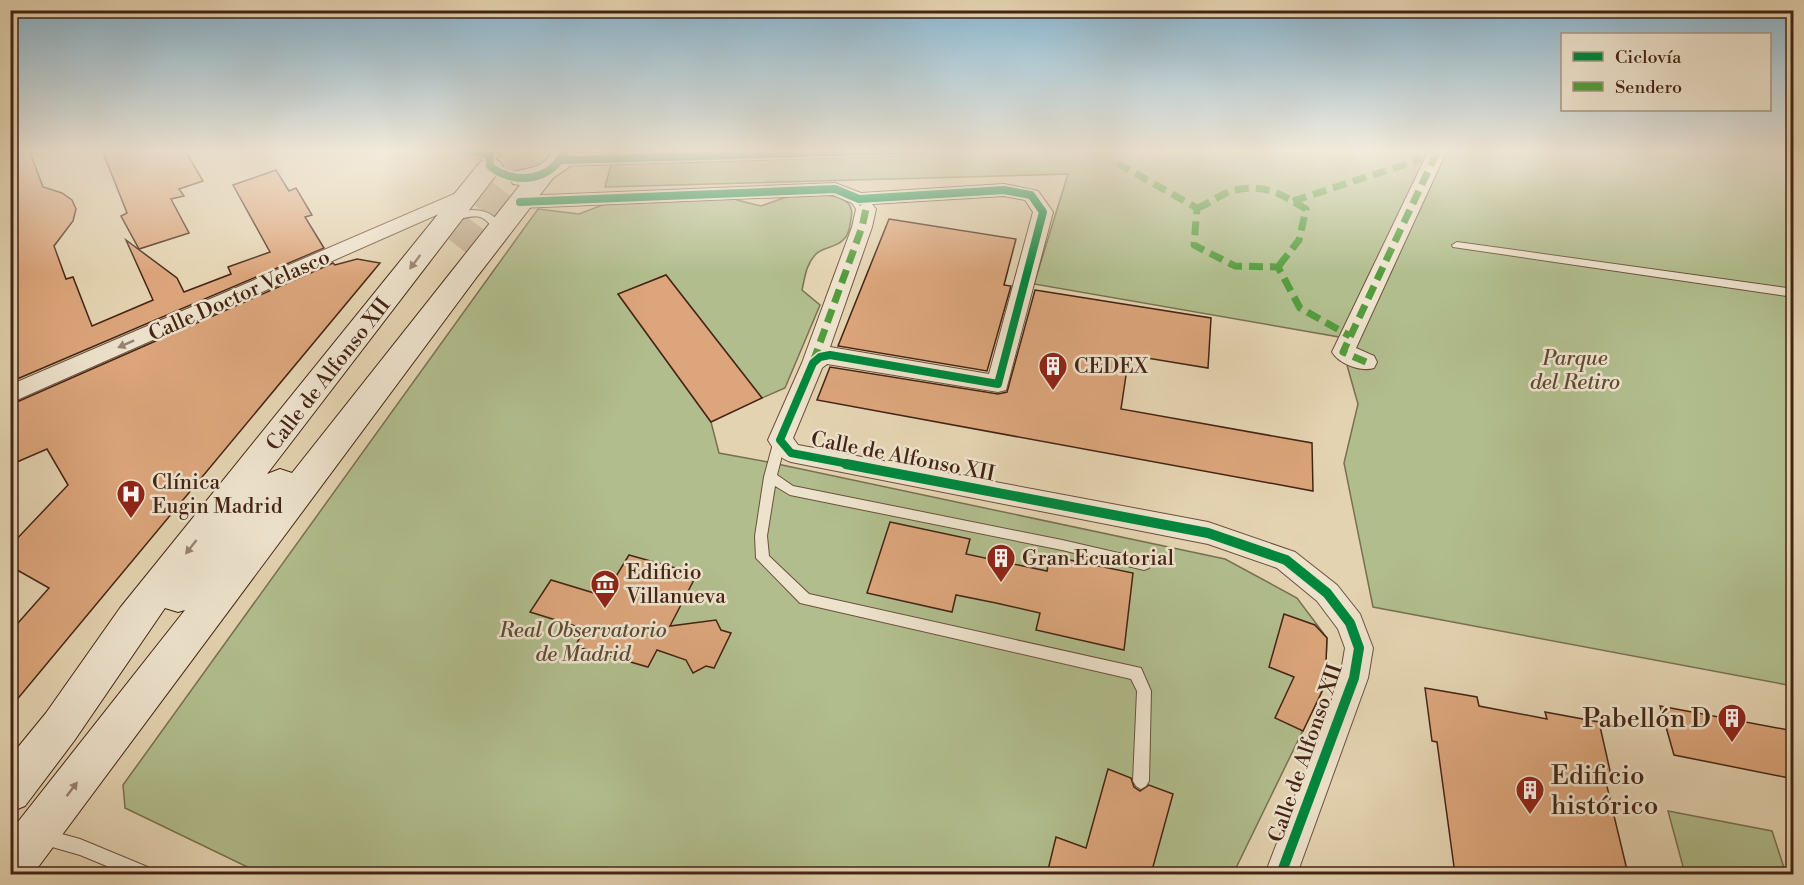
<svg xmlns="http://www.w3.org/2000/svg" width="1804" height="885" viewBox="0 0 1804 885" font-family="'Libre Bodoni',serif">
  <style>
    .green { fill: #b1bd8d; stroke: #7a7051; stroke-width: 1.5 }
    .building { fill: #dca57b; stroke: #442415; stroke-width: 1.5 }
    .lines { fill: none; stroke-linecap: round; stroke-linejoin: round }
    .secondary-tunnel { stroke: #c4b092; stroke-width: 29; stroke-dasharray: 29 14; stroke-linecap: butt }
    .lane-casing { stroke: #6c503c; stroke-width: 2 }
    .street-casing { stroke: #6c503c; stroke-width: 2 }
    .secondary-casing { stroke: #442415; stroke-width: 2 }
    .lane { fill: #ede2cc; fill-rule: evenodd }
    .street { fill: #ede2cc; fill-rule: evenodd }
    .secondary { fill: #ede2cc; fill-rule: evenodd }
    .quiet { stroke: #549b3d; stroke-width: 7; stroke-dasharray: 14 7; stroke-linecap: butt }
    .cycleway-far1-casing { stroke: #ede2cc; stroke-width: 11 }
    .cycleway-casing { stroke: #ede2cc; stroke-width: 14 }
    .cycleway-far1 { stroke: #00873e; stroke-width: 8 }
    .cycleway { stroke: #00873e; stroke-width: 10 }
    .oneway { fill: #988370 }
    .labels { text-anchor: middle; stroke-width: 5; stroke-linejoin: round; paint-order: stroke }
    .street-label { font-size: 21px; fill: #442415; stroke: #ede2cc }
    .park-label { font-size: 21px; font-style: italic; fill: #5f4a33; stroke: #ede2cc }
    .poi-label { font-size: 21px; fill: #442415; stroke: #ede2cc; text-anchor: start }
    .near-poi-label { font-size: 26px; fill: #442415; stroke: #ede2cc; text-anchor: end }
  </style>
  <rect width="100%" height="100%" fill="#e4d3b1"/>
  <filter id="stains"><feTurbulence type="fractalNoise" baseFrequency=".00333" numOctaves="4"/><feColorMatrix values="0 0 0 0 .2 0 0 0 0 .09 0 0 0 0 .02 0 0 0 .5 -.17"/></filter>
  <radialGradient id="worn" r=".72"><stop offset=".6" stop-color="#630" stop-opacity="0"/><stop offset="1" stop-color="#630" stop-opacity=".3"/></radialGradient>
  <g class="green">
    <polygon points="615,150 1793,150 1793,686 1373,607 1344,463 1358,404 1339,337 1034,284 1068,174 605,187"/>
    <path d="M 792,195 C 809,195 858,188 851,219 C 850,226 849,235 843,240 C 836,248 821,247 815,255 C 806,265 805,277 802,290 L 820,305 L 785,388 L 762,398 L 666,275 L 618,294 L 711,422 L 719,453 L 768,462 L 1225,559 L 1297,598 L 1327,638 L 1325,685 L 1233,874 L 262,874 L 125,808 L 123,785 L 538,209 L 579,214 L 610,202 L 736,197 L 737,200 L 761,206 Z"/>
    <polygon points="1668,811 1772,831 1786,874 1685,874"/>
  </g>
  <g class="building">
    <polygon points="10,150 29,150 43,187 62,193 72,200 76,209 73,221 54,246 66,279 73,277 92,326 153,300 126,240 177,278 184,292 231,274 228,267 270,252 233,185 276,170 289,191 296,188 312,215 305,217 324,248 10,382"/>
    <polygon points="102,150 185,150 203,181 179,189 184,196 171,199 189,233 139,249 121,216 127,213"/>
    <polygon points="889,219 1016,239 1004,285 1011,286 987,371 838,346"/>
    <polygon points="357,259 380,263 10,708 10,632 49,588 10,566 10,546 68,485 47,449 10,465 10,405 333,263 335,265"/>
    <polygon points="666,275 762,398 711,422 618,294"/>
    <polygon points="1035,290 1211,318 1208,368 1129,355 1121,409 1312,443 1313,491 817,400 830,367 998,394 1007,392"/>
    <polygon points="890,522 970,539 966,554 1047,571 1050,556 1133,573 1124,650 1036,630 1040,613 996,603 956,595 952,612 867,593"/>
    <polygon points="629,555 697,574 670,626 716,620 721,630 731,633 714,668 706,666 693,673 686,660 657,650 648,667 575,646 585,629 530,612 551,580 604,596"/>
    <polygon points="1284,614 1315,625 1327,638 1325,685 1303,731 1275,718 1294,677 1269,667"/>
    <polygon points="1425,688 1477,697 1479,706 1547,719 1545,712 1599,722 1611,775 1604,774 1628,874 1455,874 1437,742 1432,741"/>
    <polygon points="1660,706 1794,731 1794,779 1674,755"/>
    <polygon points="1108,769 1131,778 1134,787 1140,791 1149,785 1173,794 1151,874 1047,874 1056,837 1086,848"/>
  </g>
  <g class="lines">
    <polyline class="secondary-tunnel" points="460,248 535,150"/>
    <g class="lane-casing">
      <g id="lane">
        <path d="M 471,210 C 487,210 496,215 503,229 L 502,231 L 494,231 C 483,210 471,216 451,222 L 446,219 L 454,214 Z"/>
        <polygon points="1457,242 1794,289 1794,297 1453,247 1452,245"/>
        <polygon points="780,435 784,437 786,440 777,475 793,486 1062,540 1149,560 1151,564 1149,568 1144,570 1062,550 790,495 775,486 767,536 769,556 809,594 1141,668 1151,691 1149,781 1146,786 1141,789 1136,786 1133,781 1137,691 1131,679 800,603 756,558 755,536 764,477 774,440 776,437"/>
        <polygon points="44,829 80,839 150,868 152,874 126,874 80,855 38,843 36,837 38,831"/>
      </g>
    </g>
    <g class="street-casing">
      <g id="street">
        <polygon points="456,150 494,150 499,155 496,159 490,161 459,154"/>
        <polygon points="704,150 922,150 919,154 913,155 562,166 555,164 553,160 555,156 562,154"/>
        <path d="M 1429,150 L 1447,150 L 1356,348 L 1374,356 L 1377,362 L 1374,368 C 1361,372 1339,364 1332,352 Z"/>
        <path d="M 835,183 L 861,193 L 1004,184 L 1038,191 L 1053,212 L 1006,390 L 998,392 L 827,364 L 822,368 L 793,438 L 798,445 L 1208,522 L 1295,552 L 1337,585 L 1360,614 L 1373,648 L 1368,678 L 1297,874 L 1265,874 L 1340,678 L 1345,648 L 1338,629 L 1317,601 L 1277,568 L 1208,544 L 791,462 C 780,459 774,450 768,440 L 802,363 L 852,227 L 856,209 L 852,203 L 833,195 L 520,208 L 513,206 L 510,202 L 513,198 L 520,196 ZM 1004,196 L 1025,200 L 1033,212 L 989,374 L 830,347 L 872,227 L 876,209 L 872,204 Z"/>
        <polygon points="468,188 475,190 478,194 475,198 10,403 10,385"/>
      </g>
    </g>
    <g class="secondary-casing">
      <path id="secondary" d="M 552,150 L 577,150 L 568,168 L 553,178 L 476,278 L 33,874 L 10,874 L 10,832 L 185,610 L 178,612 L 165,608 L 74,741 L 25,806 L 10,812 L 10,757 L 46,713 L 120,608 L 481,161 L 490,158 L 499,161 L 503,166 L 267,474 L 280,469 L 292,473 L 520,185 L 513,184 L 509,178 L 513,172 C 528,168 546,168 552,150 Z"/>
    </g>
    <use href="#lane" class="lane"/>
    <use href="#street" class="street"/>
    <use href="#secondary" class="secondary"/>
    <g class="quiet">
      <polyline points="1117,163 1197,208 1194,245 1235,266 1278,267 1300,308 1350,336"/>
      <polyline points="1293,201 1418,160 1420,154"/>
      <path d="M 1197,208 C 1210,204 1223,192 1235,190 C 1266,184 1281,194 1306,209 L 1299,240 L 1278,267"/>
      <polyline points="813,362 862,227 866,209 859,199"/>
      <polyline points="1366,362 1343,352 1438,150"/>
    </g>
    <g class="cycleway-far1-casing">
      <g id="cycleway-far1">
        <path d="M 465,150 L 490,155 L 490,166 C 514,186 553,181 565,150"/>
        <polyline points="562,160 913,150"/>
        <polyline points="520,202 835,189 859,199 1004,190 1031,195 1043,212 998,384 830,355 820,357 813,363 780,440 791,453 854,465"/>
      </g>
    </g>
    <g class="cycleway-casing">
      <polyline id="cycleway" points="846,464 1208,533 1286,560 1327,593 1350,623 1359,648 1354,678 1281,874"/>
    </g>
    <use href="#cycleway-far1" class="cycleway-far1"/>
    <use href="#cycleway" class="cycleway"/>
  </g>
  <defs><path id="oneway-solid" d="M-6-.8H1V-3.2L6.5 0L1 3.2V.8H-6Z" transform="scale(1.5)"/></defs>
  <g class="oneway">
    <use href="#oneway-solid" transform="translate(415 262) rotate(127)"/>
    <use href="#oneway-solid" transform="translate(126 344) rotate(156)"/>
    <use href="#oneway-solid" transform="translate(191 547) rotate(128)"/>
    <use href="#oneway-solid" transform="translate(72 789) rotate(-53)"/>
  </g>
  <linearGradient id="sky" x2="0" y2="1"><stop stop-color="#87b5d0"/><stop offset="0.55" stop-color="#f3ebdc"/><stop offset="1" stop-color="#f3ebdc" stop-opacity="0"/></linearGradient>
  <rect width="1804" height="274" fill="url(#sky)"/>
  <defs>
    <g id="building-pin" transform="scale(1.5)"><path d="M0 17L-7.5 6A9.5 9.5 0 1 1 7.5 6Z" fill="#8f2418" stroke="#ede2cc"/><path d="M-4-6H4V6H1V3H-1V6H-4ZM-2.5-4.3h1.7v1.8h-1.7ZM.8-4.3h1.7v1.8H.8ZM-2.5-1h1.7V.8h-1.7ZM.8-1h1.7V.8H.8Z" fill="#fff"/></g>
    <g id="hospital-pin" transform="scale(1.5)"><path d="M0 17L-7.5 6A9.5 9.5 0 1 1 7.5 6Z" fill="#8f2418" stroke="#ede2cc"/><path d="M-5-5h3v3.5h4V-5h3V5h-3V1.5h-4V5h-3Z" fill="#fff"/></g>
    <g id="museum-pin" transform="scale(1.5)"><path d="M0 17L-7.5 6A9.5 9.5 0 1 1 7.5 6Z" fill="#8f2418" stroke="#ede2cc"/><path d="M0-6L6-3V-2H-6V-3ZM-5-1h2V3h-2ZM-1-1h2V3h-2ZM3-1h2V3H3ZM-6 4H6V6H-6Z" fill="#fff"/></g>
  </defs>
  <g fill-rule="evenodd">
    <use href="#building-pin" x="1053" y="366"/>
    <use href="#hospital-pin" x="131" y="494"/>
    <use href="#building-pin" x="1001" y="558"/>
    <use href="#museum-pin" x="605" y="584"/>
    <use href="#building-pin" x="1732" y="718"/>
    <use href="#building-pin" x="1530" y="790"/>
  </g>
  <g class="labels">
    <g class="street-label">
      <text transform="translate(239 295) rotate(-24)" y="7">Calle Doctor Velasco</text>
      <text transform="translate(328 374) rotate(-52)" y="7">Calle de Alfonso XII</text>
      <text transform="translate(903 456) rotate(11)" y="7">Calle de Alfonso XII</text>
      <text transform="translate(1305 753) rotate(-71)" y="7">Calle de Alfonso XII</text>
    </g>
    <g class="park-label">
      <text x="1575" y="365">Parque<tspan x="1575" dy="24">del Retiro</tspan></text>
      <text x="583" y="637">Real Observatorio<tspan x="583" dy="24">de Madrid</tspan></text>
    </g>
    <g class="poi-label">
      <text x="1074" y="373">CEDEX</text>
      <text x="152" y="489">Clínica<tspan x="152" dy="24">Eugin Madrid</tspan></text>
      <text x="1022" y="565">Gran Ecuatorial</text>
      <text x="626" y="579">Edificio<tspan x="626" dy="24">Villanueva</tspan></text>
    </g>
    <g class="near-poi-label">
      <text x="1711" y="727">Pabellón D</text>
      <text x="1551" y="784" text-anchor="start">Edificio<tspan x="1551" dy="30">histórico</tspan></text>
    </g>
  </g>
  <rect width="1804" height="885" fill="none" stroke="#e4d3b1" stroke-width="36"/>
  <rect x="12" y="12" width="1780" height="861" fill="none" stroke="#442415" stroke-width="3"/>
  <rect x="18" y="18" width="1768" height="849" fill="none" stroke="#442415" stroke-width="1.5"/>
  <rect x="1561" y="33" width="210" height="78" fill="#ede2cc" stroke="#a99683" stroke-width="1.5"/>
  <rect x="1573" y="52" width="30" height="9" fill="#00873e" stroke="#a99683" stroke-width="1.5"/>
  <text x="1615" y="63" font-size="18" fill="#442415">Ciclovía</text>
  <rect x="1573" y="82" width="30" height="9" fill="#549b3d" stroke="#a99683" stroke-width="1.5"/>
  <text x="1615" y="93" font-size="18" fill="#442415">Sendero</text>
  <rect width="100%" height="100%" filter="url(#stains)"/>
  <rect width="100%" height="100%" fill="url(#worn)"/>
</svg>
